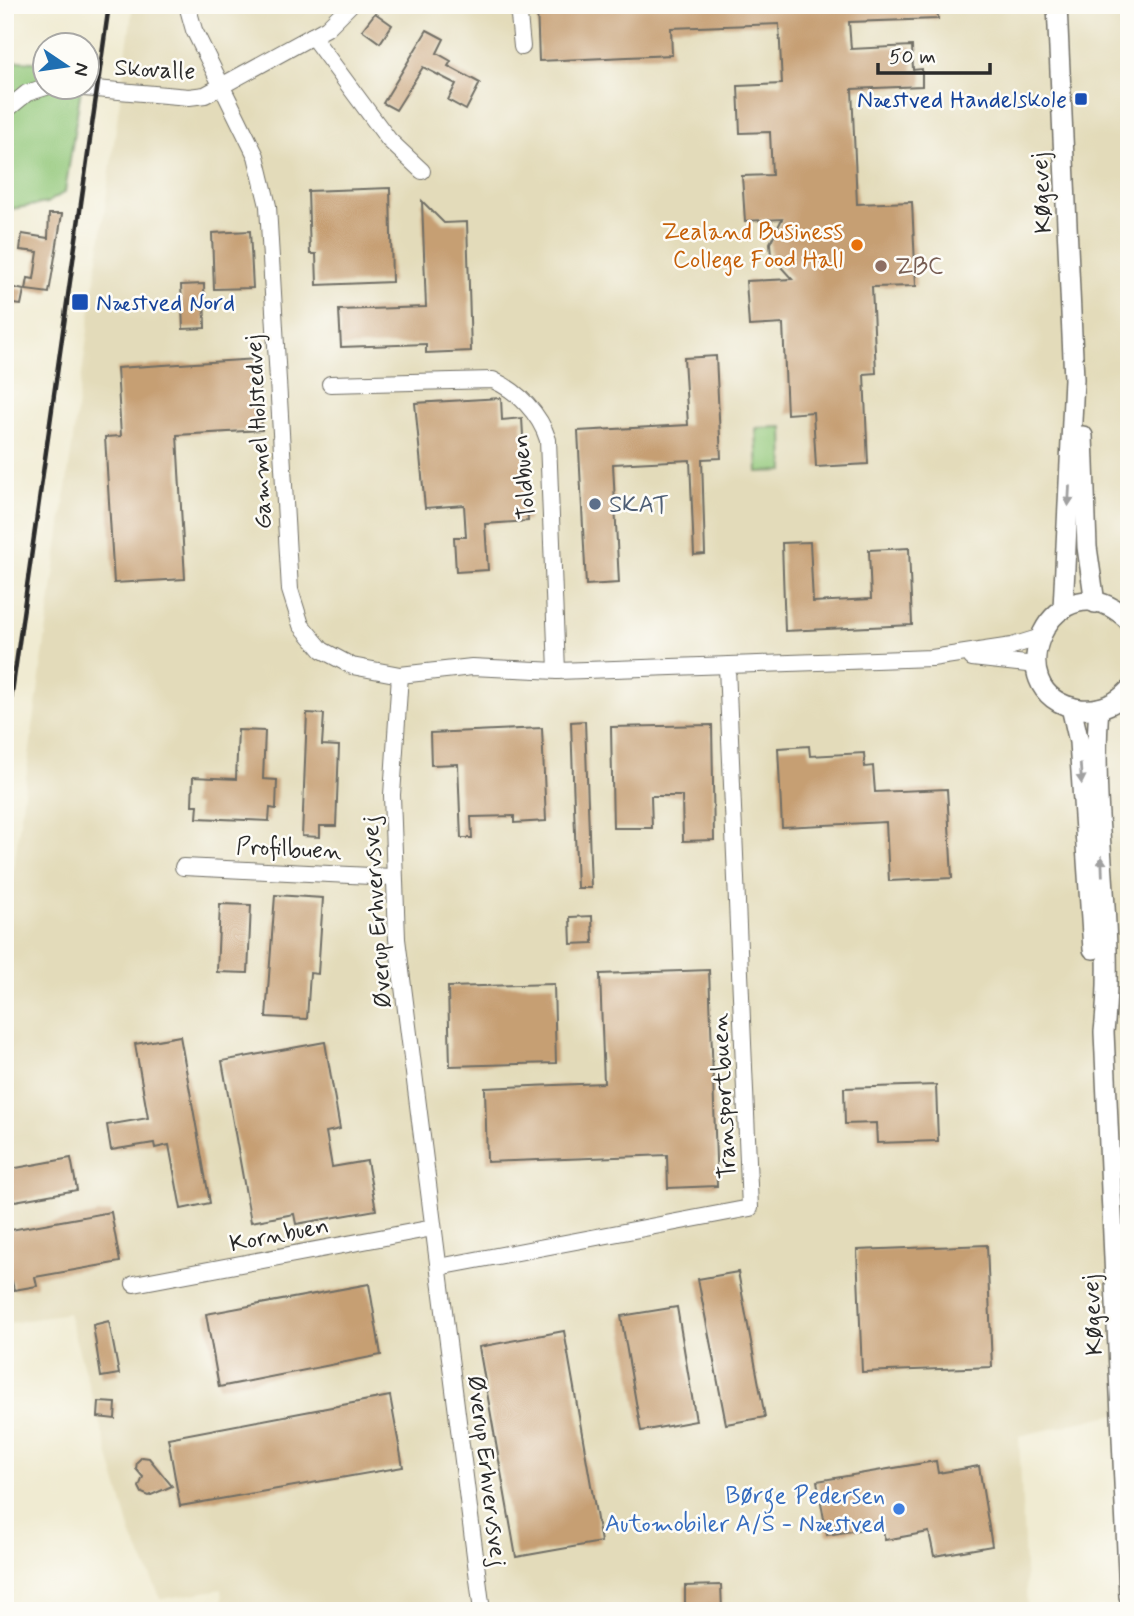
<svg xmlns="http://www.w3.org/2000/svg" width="1134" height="1616" viewBox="0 0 1134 1616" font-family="Mynerve,sans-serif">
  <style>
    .built { fill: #e3dbba }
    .green { fill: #92c779; stroke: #5e7952; stroke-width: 2 }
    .building { fill: #c69f73 }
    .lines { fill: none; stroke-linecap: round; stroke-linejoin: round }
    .minor-casing { stroke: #706e65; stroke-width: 18 }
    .tertiary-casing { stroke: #706e65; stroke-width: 22 }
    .minor { stroke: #fff; stroke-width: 16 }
    .tertiary { stroke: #fff; stroke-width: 19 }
    .rail { stroke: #2b2b2b; stroke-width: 4.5 }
    .oneway { fill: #a0a0a0 }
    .transit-dot { fill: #1a4fb4; stroke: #fdfcf7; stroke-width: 2.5 }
    .food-dot { fill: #e8710a; stroke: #fdfcf7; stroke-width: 2.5 }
    .education-dot { fill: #8d6e63; stroke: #fdfcf7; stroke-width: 2.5 }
    .service-dot { fill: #5c6f8a; stroke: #fdfcf7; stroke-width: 2.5 }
    .shop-dot { fill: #3f7fe0; stroke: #fdfcf7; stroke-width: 2.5 }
    .labels { text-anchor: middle; stroke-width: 5; stroke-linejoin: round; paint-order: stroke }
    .street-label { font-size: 24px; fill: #2b2b2b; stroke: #fdfcf7 }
    .transit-label { font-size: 24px; fill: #164399; stroke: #fdfcf7; text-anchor: end }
    .food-label { font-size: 24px; fill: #c56008; stroke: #fdfcf7; text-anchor: end }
    .education-label { font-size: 24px; fill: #785e54; stroke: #fdfcf7; text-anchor: start }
    .service-label { font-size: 24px; fill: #4e5e75; stroke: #fdfcf7; text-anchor: start }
    .shop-label { font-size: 24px; fill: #366cbe; stroke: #fdfcf7; text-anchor: end }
  </style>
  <rect width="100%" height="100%" fill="#fdfcf7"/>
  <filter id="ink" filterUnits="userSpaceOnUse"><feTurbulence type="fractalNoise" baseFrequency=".0143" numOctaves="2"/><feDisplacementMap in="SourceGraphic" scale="14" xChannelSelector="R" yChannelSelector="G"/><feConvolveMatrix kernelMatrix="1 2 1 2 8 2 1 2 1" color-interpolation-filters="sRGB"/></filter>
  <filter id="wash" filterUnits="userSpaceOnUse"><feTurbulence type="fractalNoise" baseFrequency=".00686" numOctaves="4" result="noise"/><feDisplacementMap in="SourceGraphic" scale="28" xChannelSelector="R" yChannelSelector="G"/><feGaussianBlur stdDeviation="1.57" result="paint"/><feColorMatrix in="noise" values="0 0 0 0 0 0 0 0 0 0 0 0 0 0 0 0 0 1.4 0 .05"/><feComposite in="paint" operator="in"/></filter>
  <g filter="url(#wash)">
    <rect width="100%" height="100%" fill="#f0ebd2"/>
    <polygon class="built" points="133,5 1129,5 1129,1411 1019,1436 1027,1611 224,1611 222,1589 161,1599 132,1536 68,1313 5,1324 5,930"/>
    <g class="green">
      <polygon points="5,60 45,63 46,88 81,88 65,192 47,203 5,210"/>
      <polygon points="783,427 784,471 758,472 756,428"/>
    </g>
    <g id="blocks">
      <g class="building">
        <polygon points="537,5 937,5 938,19 849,22 851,49 912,46 913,70 922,69 922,86 852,89 857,204 912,202 916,286 872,287 876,373 864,374 868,464 816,467 813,412 787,414 783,324 749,326 746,281 792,279 771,256 770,243 782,219 745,221 742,176 772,175 770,132 740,133 738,86 782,84 779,24 671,28 672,55 539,61"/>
        <polygon points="375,13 392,25 380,43 362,30"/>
        <polygon points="427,30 444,39 437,53 451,61 448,66 480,83 466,110 448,100 456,84 423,67 396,110 383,103"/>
        <polygon points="390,188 392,282 317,285 316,254 310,254 308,191"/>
        <polygon points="422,201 444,223 467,222 471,351 426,353 426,344 341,347 339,310 426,307"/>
        <polygon points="49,214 62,214 49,293 26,290 28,278 34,279 38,252 20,250 22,234 48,238"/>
        <polygon points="250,231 253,288 214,289 212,233"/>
        <polygon points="204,284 205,328 183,329 181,285"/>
        <polygon points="5,286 24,290 21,305 5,303"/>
        <polygon points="716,356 721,458 702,459 705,554 694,555 690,460 613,464 619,583 586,585 578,431 688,425 684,358"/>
        <polygon points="257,359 262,430 177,435 185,579 114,583 105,437 121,436 117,368"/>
        <polygon points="501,398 502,420 522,418 528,521 485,524 488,570 456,572 454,537 466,537 464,505 425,508 415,403"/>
        <polygon points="810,542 813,602 871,599 869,550 909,548 912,625 785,631 782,543"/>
        <polygon points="307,713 324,714 322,745 339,746 336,826 320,826 320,837 302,836"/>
        <polygon points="585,721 591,888 577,888 571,722"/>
        <polygon points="712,725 714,840 683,841 682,796 651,796 652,828 613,828 611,727"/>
        <polygon points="542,728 546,821 514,823 514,816 471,817 472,838 461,838 458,764 431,765 430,733"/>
        <polygon points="238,730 265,731 263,779 277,780 276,809 270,808 269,821 197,818 198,805 192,805 193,777 236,779"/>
        <polygon points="809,746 810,756 864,753 865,767 873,766 875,792 947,789 952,878 889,881 886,822 782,827 778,748"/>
        <polygon points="275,895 323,898 318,974 310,973 307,1019 266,1017"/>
        <polygon points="220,904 251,905 248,973 217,972"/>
        <polygon points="592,916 593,943 571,944 570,917"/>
        <polygon points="709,970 717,1186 668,1188 667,1155 487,1162 485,1088 604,1083 600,974"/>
        <polygon points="554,984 556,1063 450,1066 448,987"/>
        <polygon points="180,1036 210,1203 181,1209 169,1145 155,1148 154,1143 111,1150 107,1125 148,1118 135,1044"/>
        <polygon points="325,1042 340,1129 326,1132 332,1167 367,1161 376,1210 296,1224 294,1214 251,1222 222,1061"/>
        <polygon points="936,1085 938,1141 877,1143 876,1123 845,1124 844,1088"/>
        <polygon points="71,1158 77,1190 9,1202 5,1170"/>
        <polygon points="111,1212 120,1262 35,1277 37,1286 14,1290 12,1281 5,1282 5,1231"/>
        <polygon points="987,1245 992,1367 862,1372 857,1250"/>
        <polygon points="738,1272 765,1417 726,1424 698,1279"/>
        <polygon points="369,1284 381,1355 219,1387 206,1314"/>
        <polygon points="677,1307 696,1421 641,1431 621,1316"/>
        <polygon points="109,1321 119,1374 101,1377 93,1325"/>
        <polygon points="564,1331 601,1542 516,1557 479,1347"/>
        <polygon points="390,1396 403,1467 180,1506 168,1438"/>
        <polygon points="99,1402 116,1403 115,1419 98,1417"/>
        <polygon points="142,1457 149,1458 172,1486 149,1496 142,1493 139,1487 143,1477 136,1469 137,1462"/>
        <polygon points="936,1461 938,1473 979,1466 992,1546 934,1556 929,1532 885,1540 882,1526 827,1535 817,1481"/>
        <polygon points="721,1585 722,1611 685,1611 685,1586"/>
      </g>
    </g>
  </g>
  <g filter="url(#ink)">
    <use href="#blocks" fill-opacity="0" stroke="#706e65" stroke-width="2"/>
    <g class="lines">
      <g class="minor-casing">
        <g id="minor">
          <polyline points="187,5 194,30 256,156 268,206 290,590 301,625 322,650 352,666 400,675 472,667 557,671 932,658 1012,646 1038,638"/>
          <polyline points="518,5 522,47"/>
          <polyline points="312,36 389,140 422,171"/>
          <polyline points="84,88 189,97 205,95 327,28 350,5"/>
          <polyline points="5,111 27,93 46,87"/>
          <path d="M 330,384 L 493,380 C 518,391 540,414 548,440 L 557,671"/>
          <polyline points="972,658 1036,665"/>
          <polyline points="400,675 392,795 397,939 482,1611"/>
          <polyline points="183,867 392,877"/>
          <polyline points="439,1267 750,1208 727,667"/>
          <polyline points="134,1284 433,1228"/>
        </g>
      </g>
      <g class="tertiary-casing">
        <g id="tertiary">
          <polyline points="1057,5 1074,379 1063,609"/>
          <polyline points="1083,436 1087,547 1095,603"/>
          <path d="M 1129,621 C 1055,549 989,695 1080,709 C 1099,711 1116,704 1129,690"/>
          <polyline points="1071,707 1079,742 1093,949"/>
          <path d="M 1099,708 C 1090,816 1116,924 1104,1032 L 1129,1596"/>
        </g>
      </g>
      <use href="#minor" class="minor"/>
      <use href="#tertiary" class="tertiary"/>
      <polyline class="rail" points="5,742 109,5"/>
    </g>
    <defs><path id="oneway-solid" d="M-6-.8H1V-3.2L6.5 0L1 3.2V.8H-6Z" transform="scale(1.75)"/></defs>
    <g class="oneway">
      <use href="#oneway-solid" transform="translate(1069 496) rotate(93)"/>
      <use href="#oneway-solid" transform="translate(1081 774) rotate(86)"/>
      <use href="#oneway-solid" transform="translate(1102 866) rotate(-92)"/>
    </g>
  </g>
  <g class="transit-dot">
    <rect x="1074" y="92" width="14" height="14" rx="3.5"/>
    <rect x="71" y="293" width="18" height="18" rx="3.5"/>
  </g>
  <circle class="food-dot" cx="857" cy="245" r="7"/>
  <circle class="education-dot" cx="881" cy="266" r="7"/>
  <circle class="service-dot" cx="595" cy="504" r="7"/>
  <circle class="shop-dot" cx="899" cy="1509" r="7"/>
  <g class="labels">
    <g class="street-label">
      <text transform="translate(155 69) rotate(3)" y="8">Skovalle</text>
      <text transform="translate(1041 193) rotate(-93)" y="8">Køgevej</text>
      <text transform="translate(258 432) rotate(-93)" y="8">Gammel Holstedvej</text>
      <text transform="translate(523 477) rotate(-95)" y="8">Toldbuen</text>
      <text transform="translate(289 848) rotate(3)" y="8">Profilbuen</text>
      <text transform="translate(376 912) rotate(-94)" y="8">Øverup Erhvervsvej</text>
      <text transform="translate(723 1096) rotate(-93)" y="8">Transportbuen</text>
      <text transform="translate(279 1234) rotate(-11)" y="8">Kornbuen</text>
      <text transform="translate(1092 1315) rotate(-93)" y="8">Køgevej</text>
      <text transform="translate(488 1471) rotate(83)" y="8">Øverup Erhvervsvej</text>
    </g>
    <g class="transit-label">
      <text x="1067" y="107">Næstved Handelskole</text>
      <text x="96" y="310" text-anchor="start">Næstved Nord</text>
    </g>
    <g class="food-label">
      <text x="843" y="239">Zealand Business<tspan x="843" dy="28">College Food Hall</tspan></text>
    </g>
    <g class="education-label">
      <text x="895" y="274">ZBC</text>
    </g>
    <g class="service-label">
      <text x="609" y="512">SKAT</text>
    </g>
    <g class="shop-label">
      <text x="885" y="1503">Børge Pedersen<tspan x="885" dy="28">Automobiler A/S - Næstved</tspan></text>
    </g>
  </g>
  <rect width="1134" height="1616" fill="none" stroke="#fdfcf7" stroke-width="28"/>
  <g transform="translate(66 66) rotate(103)"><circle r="33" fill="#fdfcf7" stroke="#a9a8a5" stroke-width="2"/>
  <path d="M0-5L12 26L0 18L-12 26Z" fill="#1f6fb2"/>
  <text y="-10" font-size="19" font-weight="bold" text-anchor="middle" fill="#2b2b2b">N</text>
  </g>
  <path d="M878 63v10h112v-10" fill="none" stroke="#2b2b2b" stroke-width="3.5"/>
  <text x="889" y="63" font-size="21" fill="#2b2b2b" stroke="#fdfcf7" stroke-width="5" paint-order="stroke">50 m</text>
</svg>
